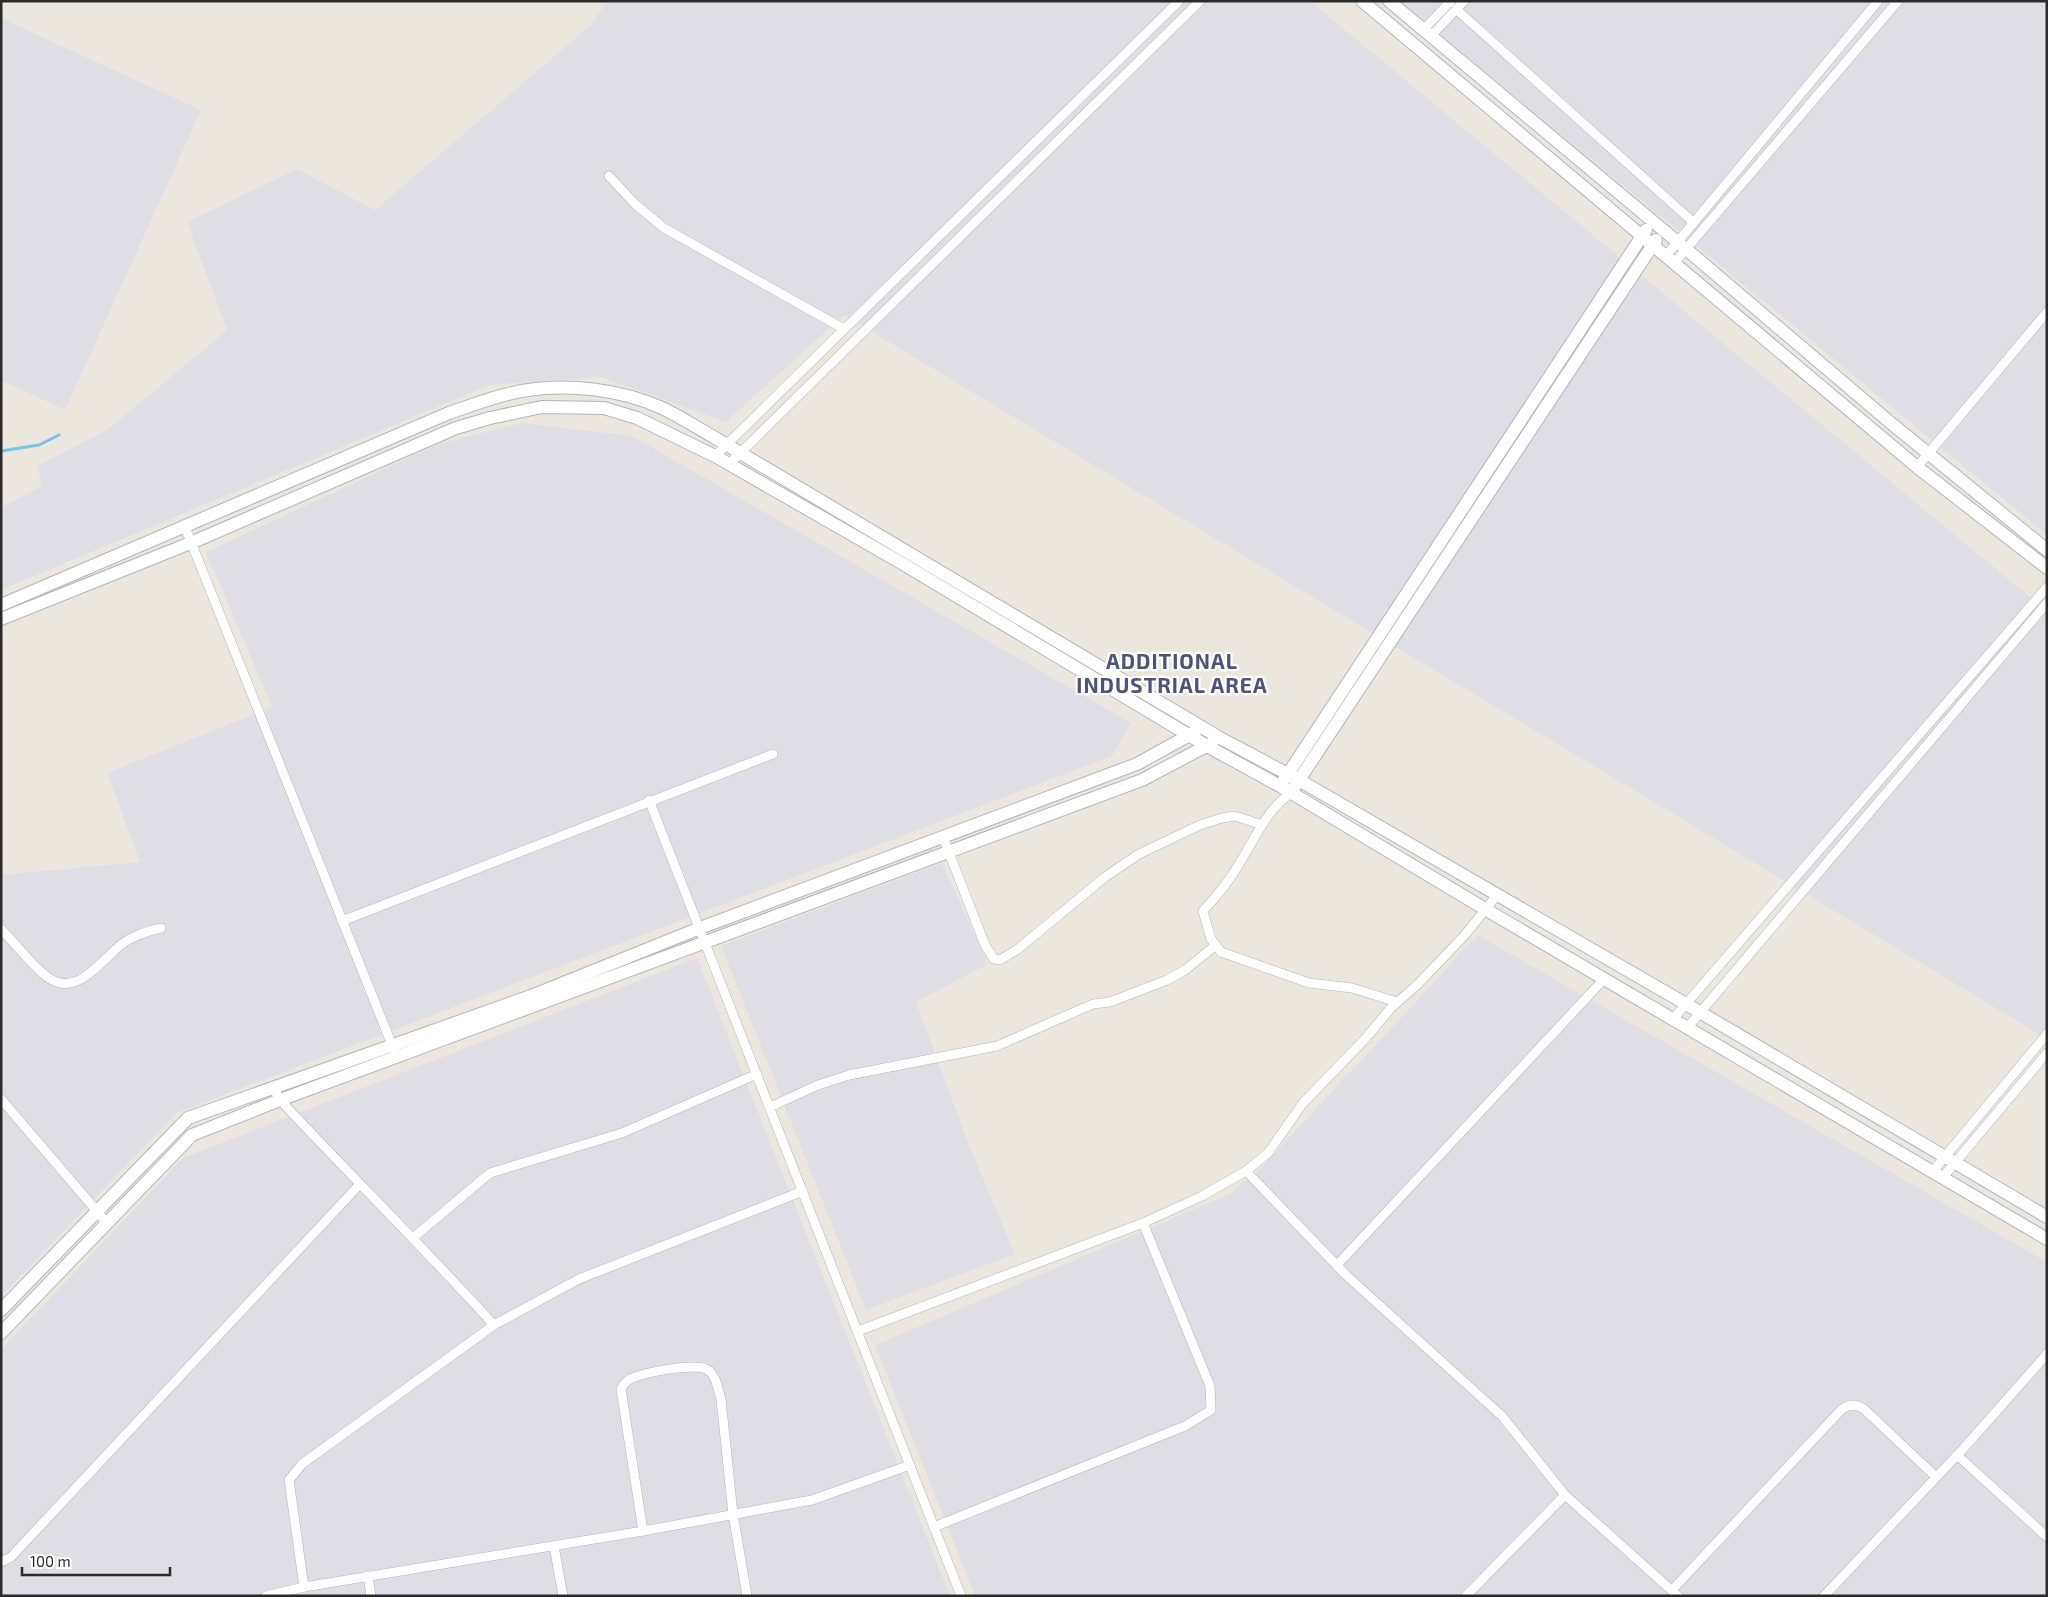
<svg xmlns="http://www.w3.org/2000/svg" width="2048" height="1597" viewBox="0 0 2048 1597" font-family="'Exo 2',sans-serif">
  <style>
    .industrial { fill: #e0dee5 }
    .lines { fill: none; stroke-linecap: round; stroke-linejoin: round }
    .stream { stroke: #79c1e6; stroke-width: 3 }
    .street-casing { stroke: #b1b3bd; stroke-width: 10 }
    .secondary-casing { stroke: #b1b3bd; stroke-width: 14 }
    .street { stroke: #fff; stroke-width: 9 }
    .secondary { stroke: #fff; stroke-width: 12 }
    .labels { text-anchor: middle; stroke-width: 4.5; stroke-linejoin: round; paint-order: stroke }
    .district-label { font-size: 21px; font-weight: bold; letter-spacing: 1px; fill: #4e5379; stroke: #fff }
  </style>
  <rect width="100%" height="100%" fill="#ece7de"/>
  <g class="industrial">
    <polygon points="607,1 1310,1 2047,611 2047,1039 844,315 726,422 601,377 489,385 1,590 1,507 42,486 37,466 107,430 227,330 187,222 297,169 375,210 592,24"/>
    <polygon points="1400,1 2047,1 2047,535"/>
    <polygon points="1,18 201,110 65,410 1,380"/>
    <polygon points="522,423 632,436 1131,723 1112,756 176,1113 1,1297 1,875 140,862 107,773 272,707 206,552 438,444"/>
    <polygon points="942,863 988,964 916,1002 969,1145 1015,1254 866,1310 721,946"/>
    <polygon points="1478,935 2047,1262 2047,1596 975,1596 875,1345 1230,1194 1257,1172"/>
    <polygon points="697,958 950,1596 1,1596 1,1350 183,1158"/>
  </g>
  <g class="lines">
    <polyline class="stream" points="1,451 39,445 59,435"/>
    <g class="street-casing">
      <g id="street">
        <polyline points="1456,9 1693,222"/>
        <polyline points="1424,29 1451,1"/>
        <polyline points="1431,36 1464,1"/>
        <polyline points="609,176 635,204 664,228 844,329"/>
        <polyline points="1666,256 1878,1"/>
        <polyline points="1675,262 1898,1"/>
        <polyline points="715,456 1179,1"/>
        <polyline points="729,464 1200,1"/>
        <polyline points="1917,467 2047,312"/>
        <polyline points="185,527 394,1050"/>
        <path d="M 1291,793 C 1266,810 1255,839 1239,864 C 1229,882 1217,896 1203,911 L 1211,939 L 1221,952 L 1309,983 L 1352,988 L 1397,1002"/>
        <polyline points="649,800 961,1596"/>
        <polyline points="943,837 985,945 994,959 1000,960 1018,949 1105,877 1139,854 1200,825 1222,818 1235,816 1262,825"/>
        <polyline points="342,921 773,754"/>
        <path d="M 1,929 C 16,944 30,963 46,976 C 76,1000 101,960 122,944 C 134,935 147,931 161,928"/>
        <polyline points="1673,1019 2047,587"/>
        <polyline points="1687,1028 2047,603"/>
        <polyline points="1,1099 107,1223"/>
        <polyline points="770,1107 818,1085 849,1075 997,1046 1093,1004 1110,1002 1167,980 1185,970 1216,945"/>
        <polyline points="1246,1171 1347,1276 1502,1416 1565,1495 1678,1596"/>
        <polyline points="1933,1171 2047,1034"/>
        <polyline points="1943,1177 2047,1053"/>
        <polyline points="414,1237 490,1173 622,1133 757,1074"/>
        <polyline points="1337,1265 1604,979"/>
        <polyline points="494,1325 579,1279 803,1191"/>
        <polyline points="858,1331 1143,1223 1202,1196 1246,1171 1268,1153 1303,1103 1365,1039 1391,1008 1418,984 1464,936 1497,895"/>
        <polyline points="1957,1455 2047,1537"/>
        <polyline points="934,1527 1185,1426 1211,1410 1210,1386 1143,1223"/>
        <path d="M 643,1531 L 621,1389 C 624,1383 628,1379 635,1377 C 649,1372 693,1363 706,1369 C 716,1373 718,1390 721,1399 L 733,1514 L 747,1596"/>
        <polyline points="554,1546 563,1596"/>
        <polyline points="1,1562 11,1557 360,1184"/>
        <polyline points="368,1576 371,1596"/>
        <polyline points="304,1587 643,1531 812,1500 910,1465"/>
        <path d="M 1672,1590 L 1842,1409 C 1850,1404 1856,1404 1864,1409 L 1936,1477"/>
        <path d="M 266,1596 L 304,1587 L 289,1480 L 302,1464 L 494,1325 C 424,1248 351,1176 280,1100 L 273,1087"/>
        <polyline points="1466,1596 1565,1495"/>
        <polyline points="1824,1596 1963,1449 2047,1354"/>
      </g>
    </g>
    <g class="secondary-casing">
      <g id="secondary">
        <polyline points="1362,1 1917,467 2047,568"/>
        <polyline points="1389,1 1686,249 1892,424 2047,550"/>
        <path d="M 1,605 L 449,413 C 473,405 497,395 522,391 C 567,383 620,389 662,408 C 679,416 696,427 712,436 L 1220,738 L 1299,780 L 1686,1004 L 2047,1217"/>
        <polyline points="1,619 193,542 456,428 490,418 542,407 604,408 637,418 715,456 898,561 1207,746 1280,786 1485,909 2047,1239"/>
        <polyline points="1284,780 1646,230"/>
        <polyline points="1295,786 1656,240"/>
        <polyline points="1,1310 188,1118 531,996 700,928 1137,764 1195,732"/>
        <polyline points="1,1333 192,1135 280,1100 1142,780 1212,743"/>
      </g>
    </g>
    <use href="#street" class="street"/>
    <use href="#secondary" class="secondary"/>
  </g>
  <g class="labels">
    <g class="district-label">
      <text x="1172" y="669">ADDITIONAL<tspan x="1172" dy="24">INDUSTRIAL AREA</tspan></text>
    </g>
  </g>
  <rect width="2048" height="1597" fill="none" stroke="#2b2b2b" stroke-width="5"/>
  <path d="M22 1567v8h148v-8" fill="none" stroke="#2b2b2b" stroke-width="2.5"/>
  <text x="30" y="1567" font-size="15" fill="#2b2b2b" stroke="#ffffff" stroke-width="4" paint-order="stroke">100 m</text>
</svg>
